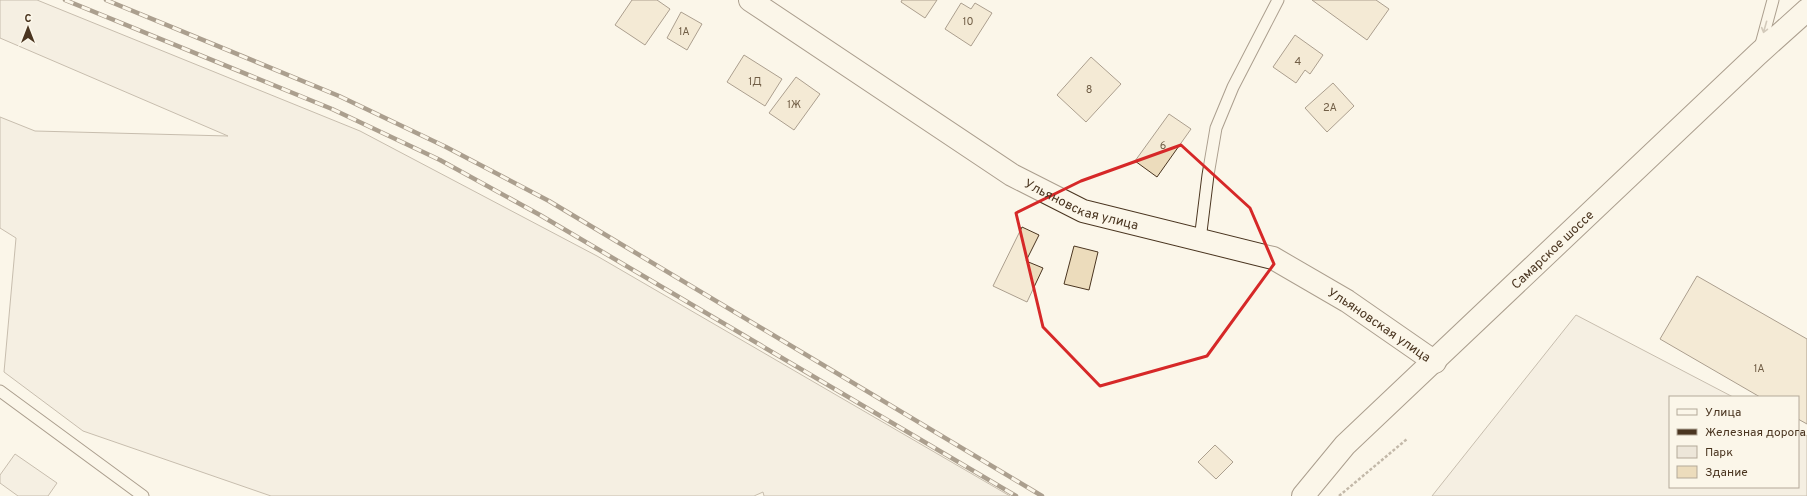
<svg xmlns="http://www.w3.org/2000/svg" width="1807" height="496" viewBox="0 0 1807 496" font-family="Overpass,sans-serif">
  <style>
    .green { fill: #ede6d9; stroke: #887966 }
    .building { fill: #ecdcbc; stroke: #4a3520 }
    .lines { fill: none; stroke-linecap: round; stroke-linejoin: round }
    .lane-casing { stroke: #4a3520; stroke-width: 13 }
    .secondary-casing { stroke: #4a3520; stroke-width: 24 }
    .primary-casing { stroke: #4a3520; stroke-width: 24 }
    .path { stroke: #7f6f5c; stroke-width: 2.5; stroke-dasharray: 3 2; stroke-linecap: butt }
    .lane { stroke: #fbf6e9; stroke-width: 11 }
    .secondary { stroke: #fbf6e9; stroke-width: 22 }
    .primary { stroke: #fbf6e9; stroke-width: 22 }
    .rail-casing { stroke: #4a3520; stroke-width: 4.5 }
    .rail { stroke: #fbf6e9; stroke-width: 3; stroke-dasharray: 9; stroke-linecap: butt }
    .oneway { stroke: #a29684 }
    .marked { fill: none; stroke: #d62828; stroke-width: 3; stroke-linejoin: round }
    .labels { text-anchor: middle; stroke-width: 3; stroke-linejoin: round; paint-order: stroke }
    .number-label { font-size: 11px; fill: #725f47 }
    .street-label { font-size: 13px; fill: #4a3520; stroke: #fbf6e9 }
  </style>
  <rect width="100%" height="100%" fill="#fbf6e9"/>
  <g class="green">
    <polygon points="0,0 37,0 360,131 597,256 1010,496 764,496 763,492 754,496 271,496 83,431 4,372 16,238 0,228 0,117 35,131 228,136 0,38"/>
    <polygon points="1576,315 1733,397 1670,397 1670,487 1798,487 1798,431 1807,436 1807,496 1432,496"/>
    <polygon points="15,454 57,483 48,496 18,496 0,483 0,475"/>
  </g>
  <g class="building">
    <polygon points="632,0 657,0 670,9 645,45 615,25"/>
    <polygon points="902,0 937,0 925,18 901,2"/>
    <polygon points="1312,0 1376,0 1389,9 1367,40"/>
    <polygon points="961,3 971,9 975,3 992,13 971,46 945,29"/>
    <polygon points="681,12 702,24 687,50 667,38"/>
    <polygon points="1295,35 1323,55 1310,74 1305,70 1296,83 1273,67"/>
    <polygon points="744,55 782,79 765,106 727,82"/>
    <polygon points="1091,57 1121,84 1086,122 1057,95"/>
    <polygon points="796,77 820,94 794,130 769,113"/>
    <polygon points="1333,83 1354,106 1327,132 1305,108"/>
    <polygon points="1169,114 1191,129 1157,177 1135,161"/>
    <polygon points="1022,227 1039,235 1026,261 1043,268 1027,302 993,286"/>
    <polygon points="1074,246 1098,252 1089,290 1064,284"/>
    <polygon points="1697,276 1807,339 1807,424 1798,419 1798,397 1760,397 1660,339"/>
    <polygon points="1215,445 1233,462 1216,479 1198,462"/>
  </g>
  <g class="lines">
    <g class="lane-casing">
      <g id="lane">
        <polyline points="1760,48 1773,0"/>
        <polyline points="1200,240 1208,175 1216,128 1233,87 1278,0"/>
        <polyline points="0,391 143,496"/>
      </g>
    </g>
    <g class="secondary-casing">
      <g id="secondary">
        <path id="s1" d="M 750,0 L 1012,175 L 1083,211 L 1273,258 L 1347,301 L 1435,362"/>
      </g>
    </g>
    <g class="primary-casing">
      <g id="primary">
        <path id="s2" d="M 1303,496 L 1345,445 L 1758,54 L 1807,10"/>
      </g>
    </g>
    <polyline class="path" points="1339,496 1407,439"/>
    <use href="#lane" class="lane"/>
    <use href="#secondary" class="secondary"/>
    <use href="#primary" class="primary"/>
    <g class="rail-casing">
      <g id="rail">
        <polyline points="65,0 332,109 440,160 540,215 1016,496"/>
        <polyline points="106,0 339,96 446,147 549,201 1042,496"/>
      </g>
    </g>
    <use href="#rail" class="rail"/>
  </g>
  <defs><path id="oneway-shaft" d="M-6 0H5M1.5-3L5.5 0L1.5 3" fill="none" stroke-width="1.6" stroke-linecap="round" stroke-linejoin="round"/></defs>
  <use class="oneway" href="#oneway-shaft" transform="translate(1765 27) rotate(106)"/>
  <path d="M0 0H1807V496H0ZM 1181,145 L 1250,208 L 1274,264 L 1207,356 L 1100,386 L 1043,327 L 1016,213 L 1081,181 Z" fill="#fbf6e9" fill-opacity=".55" fill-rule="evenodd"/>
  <path class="marked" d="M 1181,145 L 1250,208 L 1274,264 L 1207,356 L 1100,386 L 1043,327 L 1016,213 L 1081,181 Z"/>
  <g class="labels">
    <g class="number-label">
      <text x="968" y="25">10</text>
      <text x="684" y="35">1А</text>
      <text x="1298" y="65">4</text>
      <text x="755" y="85">1Д</text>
      <text x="1089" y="93">8</text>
      <text x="794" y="108">1Ж</text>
      <text x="1330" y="111">2А</text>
      <text x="1163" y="149">6</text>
      <text x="1759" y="372">1А</text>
    </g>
    <g class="street-label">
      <text dy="5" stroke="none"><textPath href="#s1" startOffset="391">Ульяновская улица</textPath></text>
      <text dy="5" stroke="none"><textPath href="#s2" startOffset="351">Самарское шоссе</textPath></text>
      <text dy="5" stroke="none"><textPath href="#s1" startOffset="716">Ульяновская улица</textPath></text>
    </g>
  </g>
  <rect x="1669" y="396" width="130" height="92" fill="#fbf6e9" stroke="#b4a999"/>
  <rect x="1677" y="409" width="20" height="6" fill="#fbf6e9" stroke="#b4a999"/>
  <text x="1705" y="416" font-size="12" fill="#4a3520">Улица</text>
  <rect x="1677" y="429" width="20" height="6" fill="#4a3520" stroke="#b4a999"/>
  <text x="1705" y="436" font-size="12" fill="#4a3520">Железная дорога</text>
  <rect x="1677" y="446" width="20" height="12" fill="#ede6d9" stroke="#b4a999"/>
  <text x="1705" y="456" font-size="12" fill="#4a3520">Парк</text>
  <rect x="1677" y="466" width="20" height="12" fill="#ecdcbc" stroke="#b4a999"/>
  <text x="1705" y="476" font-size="12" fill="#4a3520">Здание</text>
  <g transform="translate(28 28)" stroke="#fbf6e9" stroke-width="3" paint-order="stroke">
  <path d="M0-3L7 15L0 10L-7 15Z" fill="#4a3520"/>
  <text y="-6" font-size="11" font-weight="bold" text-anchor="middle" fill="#4a3520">С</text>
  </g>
</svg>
